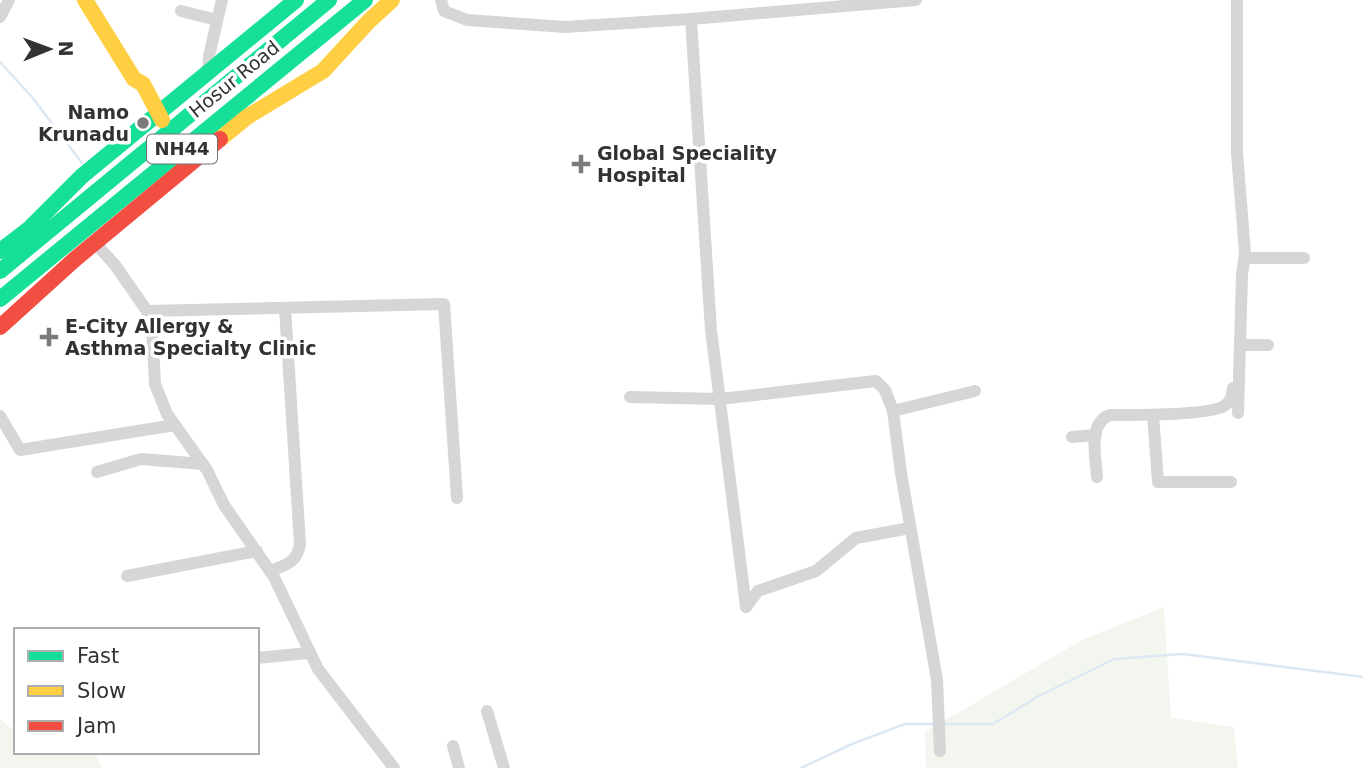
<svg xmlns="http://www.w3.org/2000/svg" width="1363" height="768" viewBox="0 0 1363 768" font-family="'DejaVu Sans',sans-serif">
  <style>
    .green { fill: #f2f6ee }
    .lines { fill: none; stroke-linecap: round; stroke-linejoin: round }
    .stream { stroke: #dce8f3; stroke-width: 2.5 }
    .street { stroke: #d6d6d6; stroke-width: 12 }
    .fast { stroke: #16e098; stroke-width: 16 }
    .slow { stroke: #ffcf43; stroke-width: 16 }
    .jam { stroke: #f24e42; stroke-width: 16 }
    .poi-dot { fill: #7a7a7a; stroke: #fff; stroke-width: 2.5 }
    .labels { text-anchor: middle; stroke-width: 7; stroke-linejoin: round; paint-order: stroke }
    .shield { fill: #fff; stroke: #707070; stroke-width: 2 }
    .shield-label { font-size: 18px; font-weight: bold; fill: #323232 }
    .street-label { font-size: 19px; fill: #323232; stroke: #fff }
    .poi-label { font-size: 19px; font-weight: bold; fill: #323232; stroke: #fff; text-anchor: start }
  </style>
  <rect width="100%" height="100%" fill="#fff"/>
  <g class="green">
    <polygon points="1164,607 1171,718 1234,727 1238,768 926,768 925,732 1082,640"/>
    <polygon points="0,719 12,729 16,728 16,752 94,752 102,768 0,768"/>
  </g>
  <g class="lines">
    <g class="stream">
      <polyline points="0,62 32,97 82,163"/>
      <polyline points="944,724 993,724 1037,697 1114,659 1183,654 1363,677"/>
      <polyline points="801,768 852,744 905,724 933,724"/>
    </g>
    <g class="street">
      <polyline points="441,0 444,11 467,20 565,27 691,19 916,0"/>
      <polyline points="1237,0 1237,153 1245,253 1242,275 1238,413"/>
      <polyline points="181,11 217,20"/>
      <polyline points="0,17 9,0"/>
      <polyline points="691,19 711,330 746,607"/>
      <polyline points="208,72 209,56 222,0"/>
      <polyline points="95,243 115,265 147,311 152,327 155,384 167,414 207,470 224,505 274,577 318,669 394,768"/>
      <polyline points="1245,258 1304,258"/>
      <polyline points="147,311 444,304 457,498"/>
      <polyline points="1240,345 1268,345"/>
      <polyline points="630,397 720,399 876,381 885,390 893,411 901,473 937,680 940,751"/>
      <polyline points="893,411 975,391"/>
      <polyline points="1153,415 1158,482 1231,482"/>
      <polyline points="0,416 20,450 175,425"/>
      <polyline points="1072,437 1096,435"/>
      <polyline points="97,472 141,459 203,464"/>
      <path d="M 1097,477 C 1096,458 1087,423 1110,415 C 1131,415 1208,416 1224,406 C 1231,402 1232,395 1233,388"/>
      <path d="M 270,571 C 286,565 297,563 300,544 L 285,308"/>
      <polyline points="127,576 257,551"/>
      <polyline points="746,607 758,591 816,571 856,538 910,528"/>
      <polyline points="257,658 308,653"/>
      <polyline points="487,711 504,768"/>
      <polyline points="453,746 459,768"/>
    </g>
    <g class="fast">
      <polyline points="0,251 30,228 82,176 296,0"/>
      <polyline points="0,271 329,0"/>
      <polyline points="0,299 365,0"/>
    </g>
    <g class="slow">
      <polyline points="85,0 134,79 143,84 162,120"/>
      <polyline points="220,139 247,117 323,71 369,21 392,0"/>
    </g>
    <polyline class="jam" points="0,327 74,260 220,139"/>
  </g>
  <g class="poi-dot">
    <circle cx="143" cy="123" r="7"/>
    <path d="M577.5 153.5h7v7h7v7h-7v7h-7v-7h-7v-7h7z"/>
    <path d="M45.5 326.5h7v7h7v7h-7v7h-7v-7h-7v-7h7z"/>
  </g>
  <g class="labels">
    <rect class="shield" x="147" y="134.5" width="70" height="29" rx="5"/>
    <g class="shield-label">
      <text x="182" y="155">NH44</text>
    </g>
    <g class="street-label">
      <text transform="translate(234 79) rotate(-39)" y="7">Hosur Road</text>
    </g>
    <g class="poi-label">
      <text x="129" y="119" text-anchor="end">Namo<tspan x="129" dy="22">Krunadu</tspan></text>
      <text x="597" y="160">Global Speciality<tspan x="597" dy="22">Hospital</tspan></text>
      <text x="65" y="333">E-City Allergy &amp;<tspan x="65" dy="22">Asthma Specialty Clinic</tspan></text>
    </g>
  </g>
  <rect x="14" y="628" width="245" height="126" fill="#ffffff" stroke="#adadad" stroke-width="2"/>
  <rect x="28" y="651" width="35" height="10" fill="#16e098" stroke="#adadad" stroke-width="2"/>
  <text x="77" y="663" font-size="21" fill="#323232">Fast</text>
  <rect x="28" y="686" width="35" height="10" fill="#ffcf43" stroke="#adadad" stroke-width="2"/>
  <text x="77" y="698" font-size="21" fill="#323232">Slow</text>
  <rect x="28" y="721" width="35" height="10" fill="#f24e42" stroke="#adadad" stroke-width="2"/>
  <text x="77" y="733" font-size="21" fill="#323232">Jam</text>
  <g transform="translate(49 49) rotate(89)" stroke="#ffffff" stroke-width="5" paint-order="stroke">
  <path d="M0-5L12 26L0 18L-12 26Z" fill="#323232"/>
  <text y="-10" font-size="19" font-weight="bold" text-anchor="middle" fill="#323232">N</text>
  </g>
</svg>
